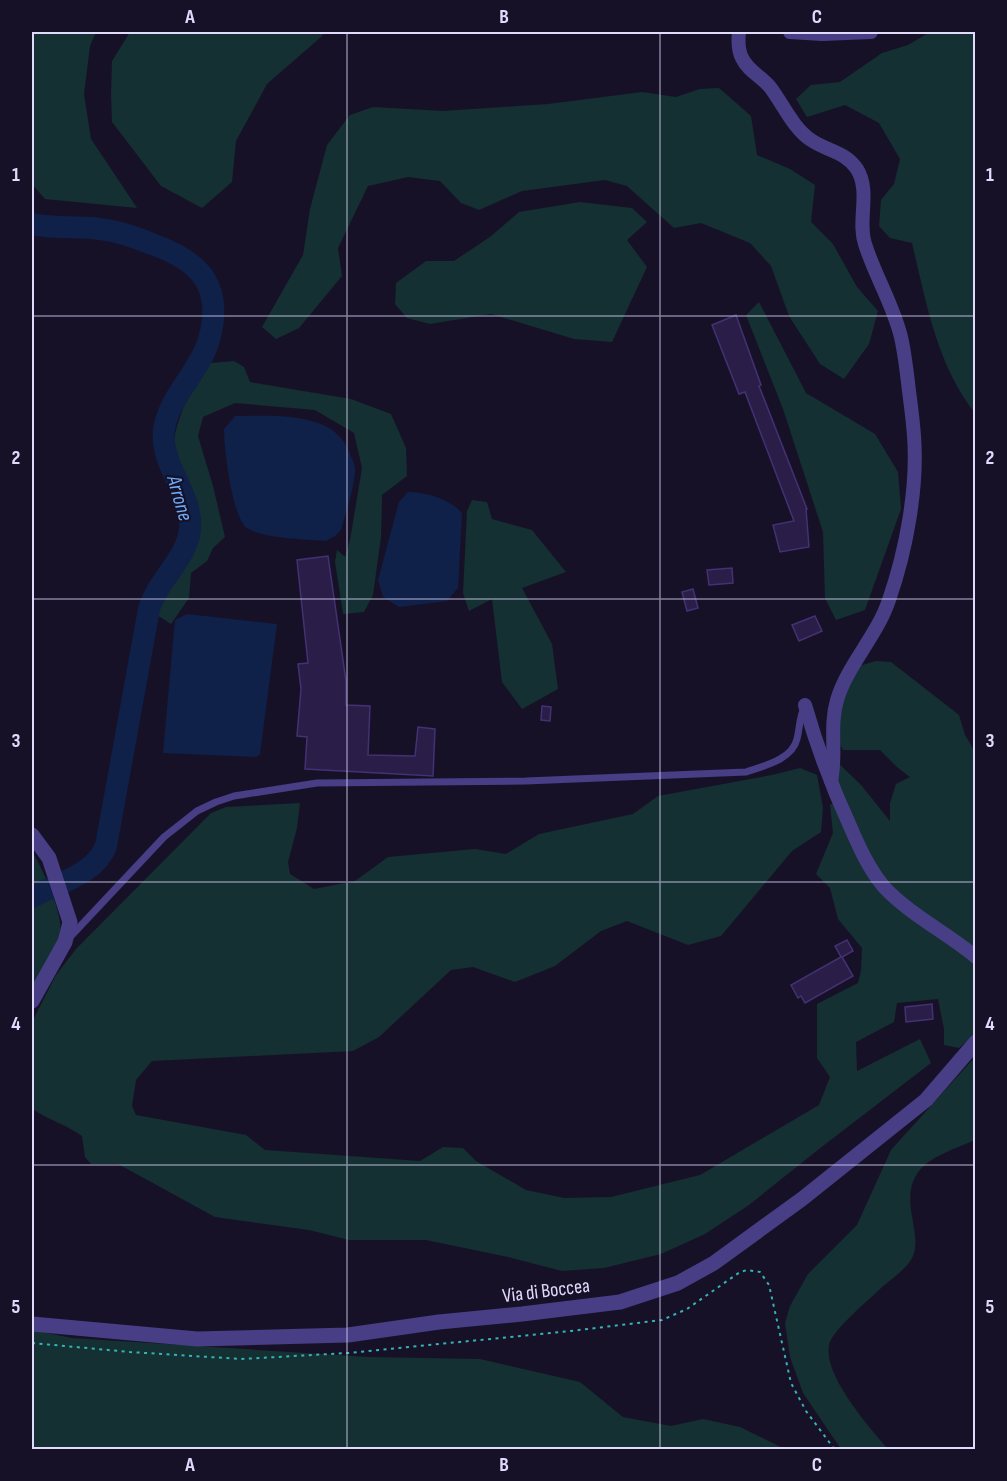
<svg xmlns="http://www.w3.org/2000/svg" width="1007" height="1481" viewBox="0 0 1007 1481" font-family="'Sofia Sans Condensed',sans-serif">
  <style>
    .green { fill: #143032 }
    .water { fill: #0f2049 }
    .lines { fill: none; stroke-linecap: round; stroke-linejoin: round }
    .river { stroke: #0f2049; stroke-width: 22 }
    .building { fill: #2a1e48; stroke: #433173; stroke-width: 1.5 }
    .path { stroke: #35b3b6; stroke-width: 2; stroke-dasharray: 3 4.5; stroke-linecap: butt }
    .service { stroke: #473e85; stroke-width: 7 }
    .minor { stroke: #473e85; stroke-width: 14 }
    .tertiary { stroke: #473e85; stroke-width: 15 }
    .grid { fill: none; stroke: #e0dafd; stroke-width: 1.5; stroke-opacity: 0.55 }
    .labels { text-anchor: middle; stroke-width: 4.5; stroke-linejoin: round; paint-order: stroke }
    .street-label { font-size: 20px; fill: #e0dafd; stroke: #171128 }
    .water-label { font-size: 21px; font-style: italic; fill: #6cacf9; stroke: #171128 }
    .neatline { fill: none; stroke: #e0dafd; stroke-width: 2 }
    .grid-label { font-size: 20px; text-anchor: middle; font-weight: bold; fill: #e0dafd }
  </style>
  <rect width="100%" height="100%" fill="#171128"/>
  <g class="green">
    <polygon points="32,32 96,32 90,46 84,94 91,139 137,208 45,199 32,184"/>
    <polygon points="130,32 325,32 321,37 267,84 236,141 232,182 202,208 161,186 112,122 111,94 112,61"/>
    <path d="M 930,32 L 975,32 L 975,413 C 937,365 926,302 912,243 L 890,238 L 879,226 L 881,200 L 894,184 L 900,159 L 879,123 L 845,105 L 807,117 L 796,99 L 811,85 L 840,82 L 882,53 L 908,45 Z"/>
    <polygon points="719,88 751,116 757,155 790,169 815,185 811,222 833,244 857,287 878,311 869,344 844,379 820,364 789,316 771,266 750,243 701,223 674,228 627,186 605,180 522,191 479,210 461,203 440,181 408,177 368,186 338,248 342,276 299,328 276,339 262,327 303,255 310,209 327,145 350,115 373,107 443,111 548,104 642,92 676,97 700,89"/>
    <polygon points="580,202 632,208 647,222 627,240 647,267 612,342 574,339 491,314 430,324 407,318 395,304 396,283 426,261 454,261 490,237 519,212"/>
    <polygon points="759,302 806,393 875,434 898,472 901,509 865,610 836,620 825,598 823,532 783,409 746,315"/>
    <polygon points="234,361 244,367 250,382 351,399 391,414 406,448 407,476 382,495 381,537 373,595 364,612 343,614 335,562 337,550 345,557 350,540 362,468 354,433 315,410 235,403 203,417 198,436 213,486 225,537 213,548 207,561 191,573 189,598 171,624 157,615 161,594 185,557 197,522 171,452 177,426 191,385 211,363"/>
    <polygon points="472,500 487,502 492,519 532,530 566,572 522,588 552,644 558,689 522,709 502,682 492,599 469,611 463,593 467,511"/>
    <polygon points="876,661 891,662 959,715 965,735 975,752 975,952 889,885 878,873 841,800 831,756 861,785 890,821 890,803 896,784 910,777 897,767 880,750 843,750 833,732 844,684 859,666"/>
    <path d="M 800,768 L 817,775 L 823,808 L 821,832 L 792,851 L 721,936 L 688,945 L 627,921 L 601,931 L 555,966 L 515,982 L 473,967 L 451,970 L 379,1037 L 353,1051 L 152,1061 L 136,1080 L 132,1106 L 136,1115 L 246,1135 L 265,1150 L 420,1161 L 443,1147 L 463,1148 L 476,1161 L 526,1190 L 564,1198 L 611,1197 L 700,1175 L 819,1105 L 830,1077 L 817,1058 L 817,1004 L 858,983 L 861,971 L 862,948 L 838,919 L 830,888 L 816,874 L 833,833 L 830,805 L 835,802 L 870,871 L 975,961 L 975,1034 L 959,1048 L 944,1045 L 944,1029 L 938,999 L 897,1003 L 894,1022 L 856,1042 L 857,1071 L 920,1039 L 931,1063 L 819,1149 L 749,1205 L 705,1234 L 661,1254 L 604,1268 L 562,1271 L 508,1257 L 426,1240 L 349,1240 L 309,1230 L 215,1217 L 118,1164 L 91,1164 L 85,1157 L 82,1136 C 66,1125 48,1119 32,1109 L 32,1022 L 56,975 L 76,949 L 211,813 L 226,807 L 300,803 L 297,828 L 288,862 L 290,874 L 314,889 L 355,881 L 388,857 L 475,849 L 506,854 L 539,834 L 633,814 L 658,796 L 772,775 Z"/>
    <path d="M 32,851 C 43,870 64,914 60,936 C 58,946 38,979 32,991 Z"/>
    <path d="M 975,1057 L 975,1140 C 936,1157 902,1164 912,1216 C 914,1231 918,1242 913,1256 C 908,1268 890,1280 881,1288 C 869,1300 832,1330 829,1345 C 823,1375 869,1427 888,1449 L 841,1449 L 803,1393 L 790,1357 L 785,1323 L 790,1306 L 808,1274 L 857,1225 L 891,1150 Z"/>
    <polygon points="32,1330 72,1338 368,1357 480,1359 580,1382 623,1417 671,1426 703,1419 740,1427 785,1449 32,1449"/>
  </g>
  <g class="water">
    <path d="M 235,416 C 272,416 336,410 350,454 C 352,459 356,466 355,471 C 354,490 346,511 341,530 L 335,536 L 326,541 C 305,539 264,539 247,528 C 232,517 224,449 224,429 Z"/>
    <path d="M 408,492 C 426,492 450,499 462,513 L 458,588 L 447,601 L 399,607 L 383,597 L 378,580 L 399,502 Z"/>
    <polygon points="187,614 277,624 260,754 256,757 163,753 175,620"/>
  </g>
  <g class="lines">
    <path class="river" d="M 32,224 C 54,229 77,226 100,229 C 118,231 135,237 152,244 C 200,261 224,286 209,340 C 200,370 173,393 165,424 C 156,462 193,492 190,529 C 187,559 158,579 149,609 L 106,846 C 95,875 57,883 32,897"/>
  </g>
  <g class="building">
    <polygon points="736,315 761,385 759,386 807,509 806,509 809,547 780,552 773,525 794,521 745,392 739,394 712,325"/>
    <polygon points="328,556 346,681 346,705 370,706 368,755 415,756 418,727 435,729 433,776 305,769 307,737 297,736 301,689 298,664 308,663 297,560"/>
    <polygon points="732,568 733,583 709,585 707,570"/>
    <polygon points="693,589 698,608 687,611 682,592"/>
    <polygon points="815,616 822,631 799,641 792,625"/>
    <polygon points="542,706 551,707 550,721 541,720"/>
    <polygon points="847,940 853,951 842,957 853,976 805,1003 801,996 798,998 791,985 841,957 835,946"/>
    <polygon points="932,1004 933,1019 906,1022 905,1007"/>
  </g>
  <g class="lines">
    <polyline class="path" points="32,1343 130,1352 241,1359 348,1353 571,1331 662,1320 687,1309 740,1272 747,1270 760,1272 769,1285 791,1383 806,1411 835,1450"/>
    <path class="service" d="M 71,936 L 164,837 L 197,811 L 216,802 L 234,796 L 317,783 L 526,781 L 746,772 C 763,766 792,760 797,739 C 800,727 799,717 805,706"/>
    <g class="minor">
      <path d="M 739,32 C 738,41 738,50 742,58 C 748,71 761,76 770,87 C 783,104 793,128 811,140 C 827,151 846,152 857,169 C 871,192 857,220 865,244 C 875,276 893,304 901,337 C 905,355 907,373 909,391 C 911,406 913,421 914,436 C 918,488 906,551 889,600 C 877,636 848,664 837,700 C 829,727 837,755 831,781"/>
      <polyline points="790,32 822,34 871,32"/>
      <path d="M 805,705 C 817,747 832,787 850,826 C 859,847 869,869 884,887 C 908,913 948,934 976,957"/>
    </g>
    <g class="tertiary">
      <polyline points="32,835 49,858 70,922 65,942 32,1001"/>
      <polyline points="32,1324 197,1339 348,1335 439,1322 522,1314 620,1302 678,1283 714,1263 802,1199 926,1100 976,1042"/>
    </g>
  </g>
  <path class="grid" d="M 347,32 L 347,1450M 660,32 L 660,1450M 32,316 L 976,316M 32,599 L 976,599M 32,882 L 976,882M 32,1165 L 976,1165"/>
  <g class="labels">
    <g class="street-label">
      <text transform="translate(546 1290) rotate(-7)" y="7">Via di Boccea</text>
    </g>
    <g class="water-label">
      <text transform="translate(180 498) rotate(74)" y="7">Arrone</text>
    </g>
  </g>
  <rect width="1007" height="1481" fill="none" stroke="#171128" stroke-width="66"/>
  <rect x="33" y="33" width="941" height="1415" class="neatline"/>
  <g class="grid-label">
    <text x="190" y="23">A</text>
    <text x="504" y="23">B</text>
    <text x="817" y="23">C</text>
    <text x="16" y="181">1</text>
    <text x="990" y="181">1</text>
    <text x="16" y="464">2</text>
    <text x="990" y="464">2</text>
    <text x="16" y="747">3</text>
    <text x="990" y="747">3</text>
    <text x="16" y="1030">4</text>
    <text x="990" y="1030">4</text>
    <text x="16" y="1313">5</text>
    <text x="990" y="1313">5</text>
    <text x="190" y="1471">A</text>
    <text x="504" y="1471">B</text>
    <text x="817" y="1471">C</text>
  </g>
</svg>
